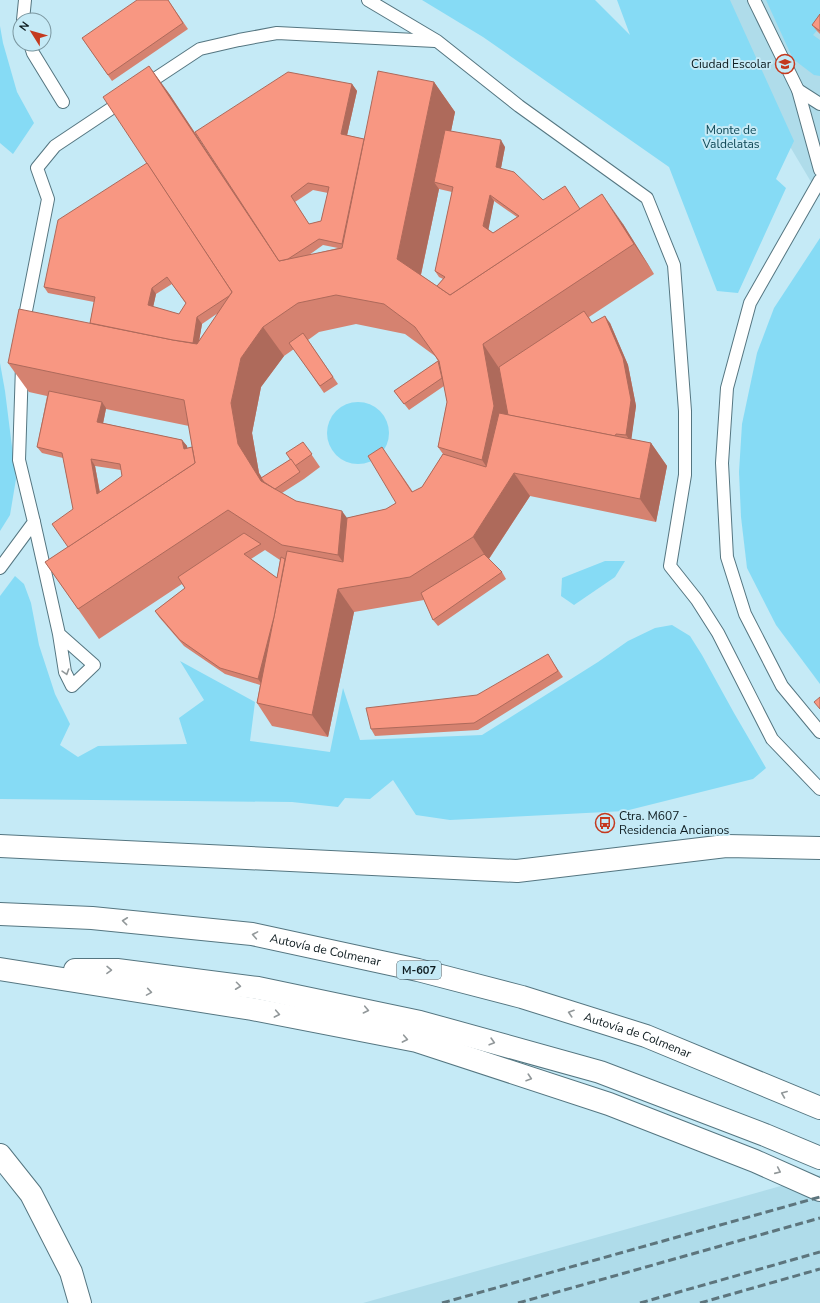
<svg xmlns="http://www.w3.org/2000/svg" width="820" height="1303" viewBox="0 0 820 1303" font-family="'Nunito Sans',sans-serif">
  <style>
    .built { fill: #afdcea }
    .green { fill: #86dbf5 }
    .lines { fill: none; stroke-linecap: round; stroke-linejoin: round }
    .service-casing { stroke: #557681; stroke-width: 14 }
    .minor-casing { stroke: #557681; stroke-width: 24 }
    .motorway-casing { stroke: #557681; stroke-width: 24 }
    .service { stroke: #fff; stroke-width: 12 }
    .minor { stroke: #fff; stroke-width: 22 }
    .motorway { stroke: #fff; stroke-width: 22 }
    .rail { stroke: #5d757d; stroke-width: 3; stroke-dasharray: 8 4; stroke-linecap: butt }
    .wall { fill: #d58270; fill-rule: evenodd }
    .shaded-wall { fill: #ae6a5b }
    .building { fill: #f89782; stroke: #ae6a5b; fill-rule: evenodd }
    .oneway { stroke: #92989a }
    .labels { text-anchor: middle; stroke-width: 4; stroke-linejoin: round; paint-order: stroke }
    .shield { fill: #c5eaf6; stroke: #445960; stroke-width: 1 }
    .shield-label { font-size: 11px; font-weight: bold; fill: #0d1b1f }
    .poi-label { font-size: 12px; fill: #0d1b1f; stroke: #c5eaf6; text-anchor: end }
    .park-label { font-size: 12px; fill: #0d4654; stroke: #c5eaf6 }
    .street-label { font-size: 12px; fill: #0d1b1f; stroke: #c5eaf6 }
  </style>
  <rect width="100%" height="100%" fill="#c5eaf6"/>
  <g class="built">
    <polygon points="719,0 820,0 820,197 779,128"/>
    <polygon points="820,1175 820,1303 363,1303 552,1250"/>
  </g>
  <g class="green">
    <polygon points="422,0 595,0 630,35 617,0 730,0 794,141 776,179 786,188 738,293 717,291 669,167 483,37"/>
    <polygon points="766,0 820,0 820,27 813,35 820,40 820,76 814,75 793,59"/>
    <polygon points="0,26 3,43 17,92 34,123 13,154 0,143"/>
    <polygon points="820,238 820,684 776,625 747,568 741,517 739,472 742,424 757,353 774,308"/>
    <polygon points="0,363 5,391 16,479 10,515 0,531"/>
    <circle cx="358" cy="433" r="31"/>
    <polygon points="605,561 625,561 615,577 574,605 561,596 562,578"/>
    <polygon points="15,576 24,584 31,603 39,645 55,694 70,724 60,745 78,757 98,746 187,744 179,718 204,700 180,661 255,702 250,741 330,752 343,688 360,740 482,735 598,662 628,641 655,628 672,625 690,636 702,655 734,713 766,768 753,779 625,811 450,820 416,815 393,780 370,799 345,798 338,807 292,802 0,799 0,596"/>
  </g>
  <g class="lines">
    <g class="service-casing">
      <g id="service">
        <polyline points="368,0 437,41 519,106 647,198 674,265 685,411 685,475 670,566 697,600 718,633 772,739 820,789"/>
        <polyline points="754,0 798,90 820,170"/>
        <polyline points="23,20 25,0"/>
        <polyline points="30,44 33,53 63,102"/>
        <polyline points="144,86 200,49 239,40 277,33 435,41"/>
        <polyline points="798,90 820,104"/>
        <polyline points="820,180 750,303 727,388 722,463 727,557 745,614 782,686 820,732"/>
        <polyline points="23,326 48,199 37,168 55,146 124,100"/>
        <polyline points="34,522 59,634 65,672 72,686 94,665 59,634"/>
        <polyline points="0,568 34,522 19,460 22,366"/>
      </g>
    </g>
    <g class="minor-casing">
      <g id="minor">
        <polyline points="0,846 517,871 726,846 820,848"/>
        <polyline points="0,1155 31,1194 71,1272 80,1303"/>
      </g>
    </g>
    <g class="motorway-casing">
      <g id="motorway">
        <path id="s1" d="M 0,914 L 92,918 L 252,934 L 418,970 L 522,997 L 646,1036 L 820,1108"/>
        <polyline points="0,969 252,1009 417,1041 609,1104 755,1161 820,1190"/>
        <polyline points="75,970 117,970 258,988 420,1022 600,1072 765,1135 820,1158"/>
      </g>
    </g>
    <use href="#service" class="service"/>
    <use href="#minor" class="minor"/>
    <use href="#motorway" class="motorway"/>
    <g class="rail">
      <polyline points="442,1303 820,1197"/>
      <polyline points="518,1303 820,1218"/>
      <polyline points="640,1303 820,1252"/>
      <polyline points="700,1303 820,1269"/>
    </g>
  </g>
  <g class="wall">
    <polygon points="168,0 188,29 112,81 82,38"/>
    <polygon points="820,14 820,34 817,31 812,25"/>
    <path d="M 149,66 L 170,95 L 267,242 L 195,132 L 352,84 L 357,91 L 347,135 L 364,139 L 434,82 L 455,112 L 451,131 L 505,147 L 501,168 L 543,200 L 580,209 L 623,224 L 654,274 L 589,317 L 592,323 L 610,323 L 628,365 L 636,406 L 631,439 L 651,443 L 667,466 L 656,522 L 530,496 L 489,559 L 502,572 L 506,579 L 438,626 L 433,620 L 424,600 L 354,612 L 328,737 L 272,726 L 257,703 L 260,685 L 225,674 L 184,646 L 159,617 L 155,611 L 185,588 L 182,584 L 99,639 L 45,562 L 68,547 L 73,509 L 63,458 L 42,453 L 37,447 L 47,396 L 29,392 L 8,363 L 90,323 L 94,302 L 48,293 L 44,287 L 147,163 ZM 439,189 L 452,192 L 435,271 L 439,277 L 443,279 L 437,286 L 421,275 ZM 313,190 L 328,193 L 321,221 L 309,224 L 295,202 ZM 494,201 L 517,217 L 493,233 L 488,229 ZM 323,245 L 338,248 L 309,255 ZM 172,284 L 186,304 L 179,314 L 153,307 L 156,294 ZM 218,313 L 199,341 L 202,324 ZM 356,324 L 405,334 L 435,356 L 438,361 L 394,391 L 409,410 L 444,386 L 447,402 L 438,447 L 443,454 L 422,487 L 413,492 L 398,470 L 396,503 L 386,509 L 347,518 L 296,501 L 282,493 L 304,479 L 320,467 L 303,442 L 291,459 L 262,478 L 259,473 L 252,433 L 261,387 L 284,356 L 294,349 L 324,393 L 338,384 L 308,340 L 319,332 ZM 106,409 L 189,426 L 192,447 L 187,448 L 187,446 L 182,440 L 103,423 ZM 95,466 L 121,470 L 122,476 L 100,492 ZM 265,550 L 280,560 L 277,578 L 251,559 Z"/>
    <polygon points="552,661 563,677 478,730 375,736 371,729 477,695"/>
  </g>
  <g class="shaded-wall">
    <polygon points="149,66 170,95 299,291"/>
    <polygon points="434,82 455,112 440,184 434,182 439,189 418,288 397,259"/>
    <polygon points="352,84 357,91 346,140 341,134"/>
    <polygon points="501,140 505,147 500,173 496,167"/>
    <polygon points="602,194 623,224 654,274 634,244"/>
    <polygon points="490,195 494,201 488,232 483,226"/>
    <polygon points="152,288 156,294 152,312 148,305"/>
    <polygon points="605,316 610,323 628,365 636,406 631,442 626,435"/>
    <polygon points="197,317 202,324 194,370 189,363"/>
    <polygon points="263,327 284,356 261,387 252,433 259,473 270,491 261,481 238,444 231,403 241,358"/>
    <polygon points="483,344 503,374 514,430 502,490 482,460"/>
    <polygon points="102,402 106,408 102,429 97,422"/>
    <polygon points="182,440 187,446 189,455 184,449"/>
    <polygon points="651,443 667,466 656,522 640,499"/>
    <polygon points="91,459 95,466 101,500 97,494"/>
    <polygon points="514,473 530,496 488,560 473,537"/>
    <polygon points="342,511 363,540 359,585 338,555"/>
    <polygon points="338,589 354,612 328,737 312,715"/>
    <polygon points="273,616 263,686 258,679"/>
  </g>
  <g class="building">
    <polygon points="137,0 168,0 183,23 108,75 82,38"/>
    <polygon points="820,14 820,31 812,25"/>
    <polygon points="149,66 279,261 342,248 378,71 434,82 397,259 450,295 602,194 634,244 483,344 494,406 482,460 438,447 447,402 439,361 415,327 384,304 336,295 298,303 263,327 241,358 231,403 238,444 261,481 296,501 342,511 338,555 282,545 228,510 78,609 45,562 195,463 184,400 8,363 19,309 173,340 197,344 232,292 103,97"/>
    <path d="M 288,72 L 352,84 L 341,134 L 364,139 L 342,244 L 319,239 L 288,259 L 279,261 L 195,132 ZM 308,183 L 329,187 L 321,221 L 309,224 L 291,196 Z"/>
    <path d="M 445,130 L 501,140 L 496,167 L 514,172 L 543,200 L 565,186 L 580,209 L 450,295 L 437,286 L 445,277 L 435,271 L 453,187 L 434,182 ZM 490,195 L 519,216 L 493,233 L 483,226 Z"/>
    <path d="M 147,163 L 232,292 L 229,296 L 197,317 L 193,343 L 173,340 L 90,323 L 95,297 L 44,287 L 58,220 ZM 167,277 L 186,303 L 179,314 L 148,305 L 152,288 Z"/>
    <polygon points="584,311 592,323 605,316 623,358 631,400 626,435 616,434 615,436 508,415 499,367"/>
    <polygon points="303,333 333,377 320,386 289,343"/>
    <polygon points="438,361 442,378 404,404 394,391"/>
    <path d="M 49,391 L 102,402 L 97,422 L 182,440 L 184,449 L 192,447 L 195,463 L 68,547 L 52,524 L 73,509 L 62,453 L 37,447 ZM 91,459 L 120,464 L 122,476 L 97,494 Z"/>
    <polygon points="499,413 651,443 640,499 514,473 473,537 410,577 338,589 312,715 257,703 287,551 343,562 347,518 386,509 396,503 368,456 382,447 412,492 422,487 443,454 486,467"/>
    <polygon points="303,442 312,454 295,466 286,453"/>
    <polygon points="291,459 300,472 275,489 264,482 261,478"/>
    <polygon points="244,533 261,544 244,554 277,578 281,557 285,559 274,617 258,679 220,668 180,640 155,611 185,588 178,577"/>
    <polygon points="484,554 502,572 433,620 421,593"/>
    <polygon points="548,654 558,671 474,723 371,729 366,708 477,695"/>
    <polygon points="820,697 820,709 814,702"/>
  </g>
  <defs><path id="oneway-chevron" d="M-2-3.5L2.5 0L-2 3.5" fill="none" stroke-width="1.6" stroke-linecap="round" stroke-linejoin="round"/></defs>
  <g class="oneway">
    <use href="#oneway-chevron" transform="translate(66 672) rotate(73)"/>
    <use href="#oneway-chevron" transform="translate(125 921) rotate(-174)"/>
    <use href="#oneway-chevron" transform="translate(255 935) rotate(-170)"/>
    <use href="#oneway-chevron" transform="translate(109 970) rotate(1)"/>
    <use href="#oneway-chevron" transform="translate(238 986) rotate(7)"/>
    <use href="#oneway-chevron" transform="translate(149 992) rotate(9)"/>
    <use href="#oneway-chevron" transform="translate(366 1010) rotate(12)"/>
    <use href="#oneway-chevron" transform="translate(571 1013) rotate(-162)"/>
    <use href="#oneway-chevron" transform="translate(277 1014) rotate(11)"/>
    <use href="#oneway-chevron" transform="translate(405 1039) rotate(11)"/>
    <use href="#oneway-chevron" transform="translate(492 1042) rotate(16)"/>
    <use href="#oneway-chevron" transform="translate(529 1078) rotate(18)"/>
    <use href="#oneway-chevron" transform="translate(784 1094) rotate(-158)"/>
    <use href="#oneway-chevron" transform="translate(778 1171) rotate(24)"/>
  </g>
  <defs>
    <g id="school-ring" transform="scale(1)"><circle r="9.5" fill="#c5eaf6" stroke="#c4391e" stroke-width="1.5"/><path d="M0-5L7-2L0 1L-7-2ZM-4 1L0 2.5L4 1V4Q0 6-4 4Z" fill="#c4391e"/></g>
    <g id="bus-ring" transform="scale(1)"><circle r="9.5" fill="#c5eaf6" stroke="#c4391e" stroke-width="1.5"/><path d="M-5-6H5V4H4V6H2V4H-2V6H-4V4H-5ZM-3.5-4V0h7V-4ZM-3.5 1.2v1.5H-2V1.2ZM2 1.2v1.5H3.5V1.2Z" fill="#c4391e"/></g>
  </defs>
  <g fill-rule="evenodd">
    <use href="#school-ring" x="785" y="64"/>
    <use href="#bus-ring" x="605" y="823"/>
  </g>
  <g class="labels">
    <rect class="shield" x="397" y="961" width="44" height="18" rx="3"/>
    <g class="shield-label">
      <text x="419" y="974">M-607</text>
    </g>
    <g class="poi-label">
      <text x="771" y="68">Ciudad Escolar</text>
      <text x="619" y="820" text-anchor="start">Ctra. M607 -<tspan x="619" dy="14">Residencia Ancianos</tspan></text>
    </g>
    <g class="park-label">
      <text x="731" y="134">Monte de<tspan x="731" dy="14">Valdelatas</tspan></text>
    </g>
    <g class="street-label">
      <text dy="4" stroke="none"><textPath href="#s1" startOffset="328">Autovía de Colmenar</textPath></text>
      <text dy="4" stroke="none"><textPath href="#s1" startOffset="652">Autovía de Colmenar</textPath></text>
    </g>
  </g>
  <g transform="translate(32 32) rotate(307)"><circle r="19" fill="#c5eaf6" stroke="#7b97a0"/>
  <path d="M0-3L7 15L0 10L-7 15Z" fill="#c4391e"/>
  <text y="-6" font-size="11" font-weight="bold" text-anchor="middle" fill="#0d1b1f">N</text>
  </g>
</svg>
